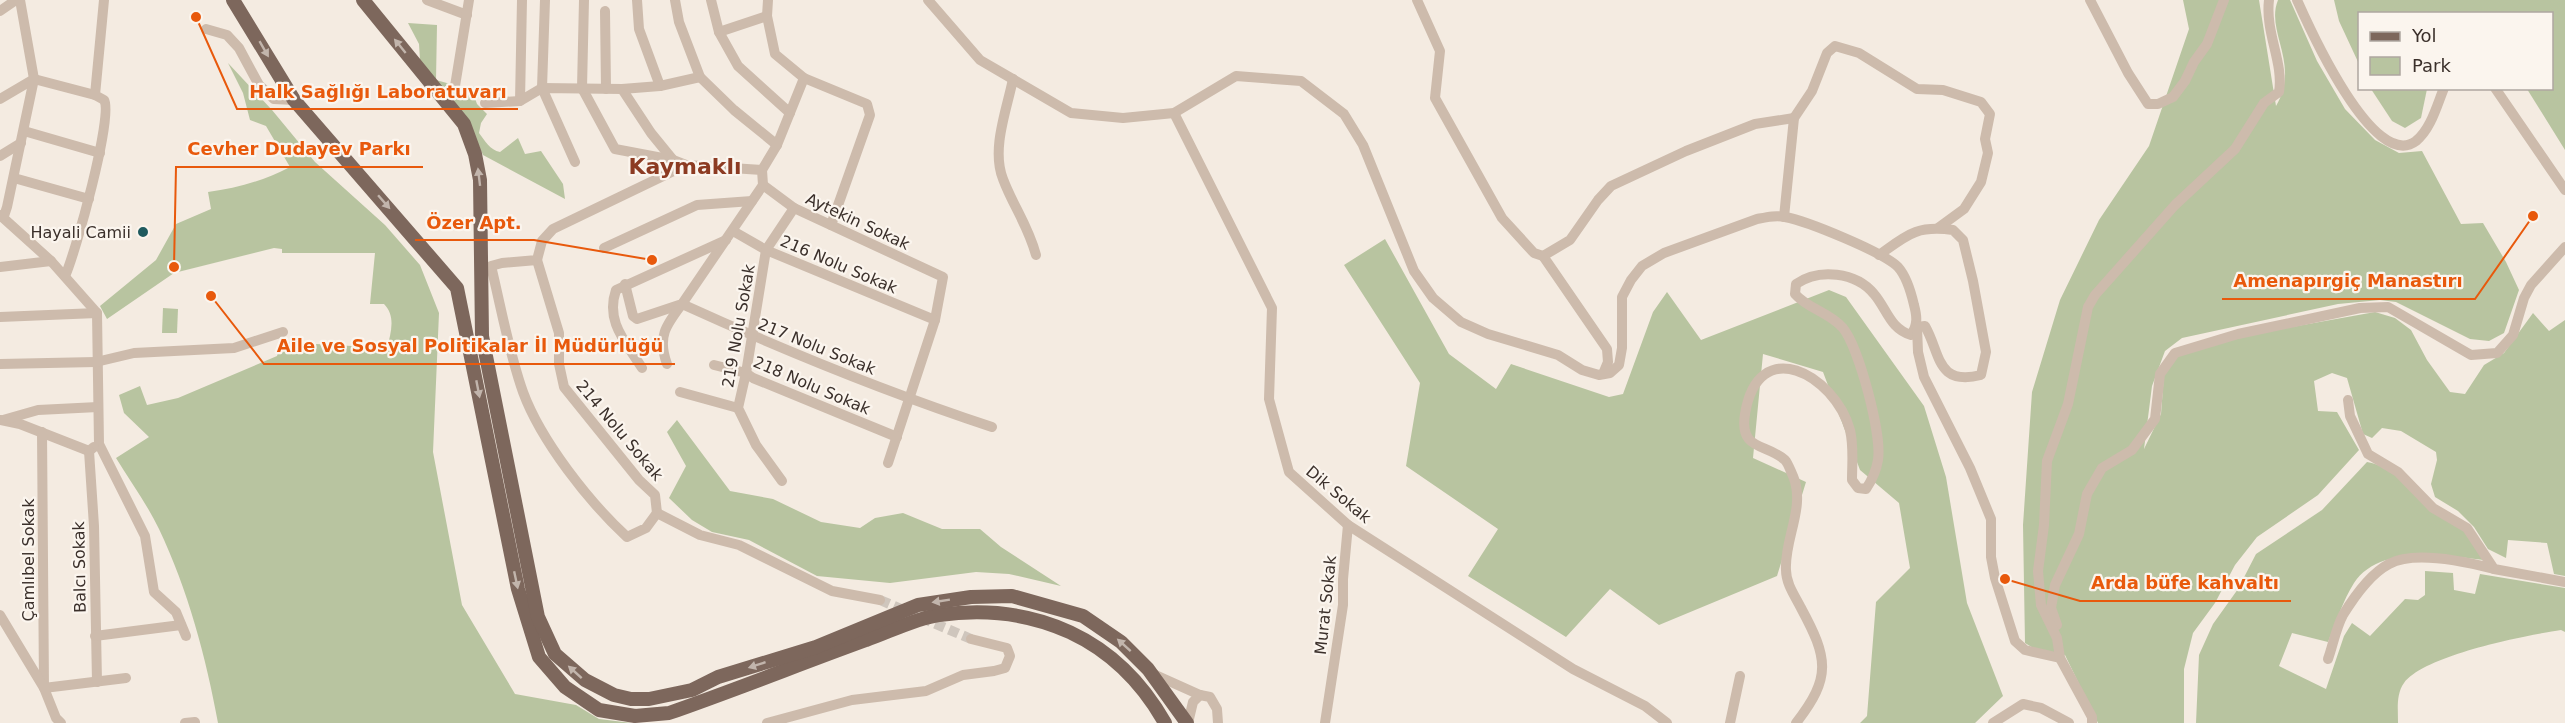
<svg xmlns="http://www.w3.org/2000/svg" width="2565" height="723" viewBox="0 0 2565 723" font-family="'DejaVu Sans',sans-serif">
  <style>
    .green { fill: #b8c4a0 }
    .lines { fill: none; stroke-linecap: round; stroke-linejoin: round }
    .minor-tunnel { stroke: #cfc6bd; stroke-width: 10; stroke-dasharray: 10 5; stroke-linecap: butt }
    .minor { stroke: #cdbbac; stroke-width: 10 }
    .major { stroke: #7d675c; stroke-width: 14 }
    .oneway { fill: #c2b5ac }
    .poi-dot { fill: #1f5a5e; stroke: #fbf5ee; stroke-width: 2 }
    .labels { text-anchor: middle; stroke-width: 4.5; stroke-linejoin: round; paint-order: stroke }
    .street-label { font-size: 16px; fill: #3b302b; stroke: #fbf5ee }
    .poi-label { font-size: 16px; fill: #3b302b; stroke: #fbf5ee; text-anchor: end }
    .district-label { font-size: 22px; font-weight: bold; fill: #8c3b22; stroke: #fbf5ee }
    .leader { fill: none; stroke: #e8590c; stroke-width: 2 }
    .callout-dot { fill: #e8590c; stroke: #fbf5ee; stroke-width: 2 }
    .callout-label { font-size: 18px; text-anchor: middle; font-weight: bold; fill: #e8590c; stroke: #fbf5ee; stroke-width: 4.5; stroke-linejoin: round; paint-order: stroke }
  </style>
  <rect width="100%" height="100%" fill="#f4ebe1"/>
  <g class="green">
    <path d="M 2183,0 L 2259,0 L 2276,106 C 2301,64 2265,32 2278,0 L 2290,0 L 2317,61 L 2345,109 L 2375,140 L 2399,153 L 2422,151 L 2461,224 L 2483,223 L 2506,262 L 2519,290 L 2504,333 L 2489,341 L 2470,339 L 2396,302 L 2380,300 L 2338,304 L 2182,338 L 2165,351 L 2152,386 L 2144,449 L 2161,414 L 2164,374 L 2178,355 L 2242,336 L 2375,312 L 2395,318 L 2411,330 L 2427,360 L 2450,392 L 2465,394 L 2484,365 L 2504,353 L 2533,313 L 2549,331 L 2565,320 L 2565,576 L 2554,574 L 2547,543 L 2508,540 L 2506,558 L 2488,549 L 2474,527 L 2458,511 L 2435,497 L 2431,484 L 2437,460 L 2436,452 L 2401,431 L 2382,428 L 2372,438 L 2363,434 L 2347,378 L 2332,373 L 2314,381 L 2318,411 L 2337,412 L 2359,450 L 2318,495 L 2257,537 L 2235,565 L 2215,603 L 2193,633 L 2184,669 L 2184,723 L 2098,723 L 2065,655 L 2035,649 L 2025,643 L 2023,525 L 2032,392 L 2060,300 L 2099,220 L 2149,146 L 2189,29 Z"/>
    <polygon points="2334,0 2565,0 2565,150 2527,89 2552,88 2552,14 2360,14 2359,64 2339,21"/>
    <path d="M 408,23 L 437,25 L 436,80 L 472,90 L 477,104 L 487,114 L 481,123 L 479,133 C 485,141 490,150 500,152 L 518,138 L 525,154 L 541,151 L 563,184 L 565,199 L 483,155 L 467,119 L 433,80 L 420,60 L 419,44 Z"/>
    <path d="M 228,63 L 272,110 L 315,162 L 385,225 L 420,265 L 439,313 L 433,452 L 462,605 L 515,694 L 576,705 L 599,719 L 632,723 L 218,723 C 206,657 188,590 159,529 C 147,504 130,481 116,458 L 149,437 L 124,413 L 119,395 L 140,386 L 147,405 L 178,398 L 277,356 L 281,342 L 387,348 C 391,333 396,316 384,304 L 370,304 L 375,253 L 282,253 L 282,249 L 274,248 L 174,273 L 107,319 L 100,306 L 156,260 L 176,224 L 211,209 L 208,192 C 237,188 263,181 290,167 L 266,126 L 250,120 L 243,93 Z"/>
    <polygon points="2371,89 2427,89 2421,118 2405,128 2392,121"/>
    <polygon points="1385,239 1449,354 1496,389 1511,364 1609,397 1623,394 1653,312 1667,292 1701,340 1829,290 1846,297 1924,406 1946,477 1967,603 2003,696 1975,723 1860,723 1867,716 1876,602 1910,568 1899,503 1860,470 1823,372 1763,354 1753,458 1806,482 1777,576 1659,625 1610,589 1566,637 1468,576 1498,529 1406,466 1420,383 1344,265"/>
    <polygon points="163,308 178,309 177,333 162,333"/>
    <polygon points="677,420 730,491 773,499 821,522 860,528 875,518 903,513 942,529 980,529 1001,547 1061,586 1009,574 976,572 890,583 817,576 749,540 712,532 692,520 669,498 686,466 667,432"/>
    <path d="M 2367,462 C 2392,465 2443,510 2463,529 C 2472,537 2478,550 2484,560 C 2446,556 2380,544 2354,583 C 2343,600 2336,623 2328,642 L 2292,633 L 2279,666 L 2326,689 L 2344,636 L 2352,623 L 2370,636 L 2405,599 L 2418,600 L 2425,595 L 2425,571 L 2453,573 L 2454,590 L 2475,594 L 2480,574 L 2565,588 L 2565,632 L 2561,630 C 2527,635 2424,655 2404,683 C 2396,694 2398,709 2398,723 L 2196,723 L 2199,655 L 2213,624 L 2238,589 L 2256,554 L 2322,510 Z"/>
  </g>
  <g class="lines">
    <polyline class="minor-tunnel" points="880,600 971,639"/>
    <g class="minor">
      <polyline points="427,0 467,15"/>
      <polyline points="545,0 542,88 575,162"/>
      <polyline points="584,0 582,88 615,149 673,160 686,165"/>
      <polyline points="637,0 639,29 660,86"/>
      <polyline points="675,0 679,22 700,77 734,110 777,145"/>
      <polyline points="711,0 719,32 738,66 790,113"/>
      <path d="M 928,0 L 980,60 L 1071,113 L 1123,118 L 1174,113 L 1236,76 L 1301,81 L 1344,114 L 1363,145 L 1414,271 L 1433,298 L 1461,322 L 1488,334 L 1558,355 L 1582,370 L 1599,375 L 1610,373 L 1619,365 L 1622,348 L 1622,297 L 1631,280 L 1642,266 L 1664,253 L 1757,219 C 1767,217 1775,215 1785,217 C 1807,221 1883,252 1898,267 C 1907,277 1911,292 1914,305 C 1917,316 1918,325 1911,335 C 1890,329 1887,309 1874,294 C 1856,272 1819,268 1796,284 L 1795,294 C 1808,309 1829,312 1843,328 C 1859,348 1882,434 1878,460 C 1876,472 1872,480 1866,489 L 1858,488 L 1852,480 C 1852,463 1854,447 1850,430 C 1834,374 1758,333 1745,414 C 1739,451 1766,443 1785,460 C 1788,463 1791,472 1793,476 C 1806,507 1784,539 1786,570 C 1786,584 1795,596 1801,608 C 1828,658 1832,677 1796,723"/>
      <polyline points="1417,0 1440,51 1435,98 1502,218 1534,253 1543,256 1570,240 1598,200 1611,186 1686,151 1755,124 1794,118"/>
      <polyline points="2090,0 2128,73 2148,104 2158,104 2173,97 2185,81 2194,62 2207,44 2224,0"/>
      <path d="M 2297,0 C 2309,27 2374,173 2416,141 C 2431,129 2437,105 2444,88"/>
      <polyline points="0,11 16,0"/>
      <polyline points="605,11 606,89"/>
      <polyline points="206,29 227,35 239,48 259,85 274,99 294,100"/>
      <polyline points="719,32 767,16"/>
      <polyline points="804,78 867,104 870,115 831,225"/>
      <path d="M 1013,79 C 1007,109 991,149 1003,179 C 1013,206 1028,225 1036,255"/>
      <polyline points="455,86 469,0"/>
      <polyline points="2495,88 2565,190"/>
      <polyline points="622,89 651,133 673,160"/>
      <polyline points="0,99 34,79 95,95"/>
      <polyline points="520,101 522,0"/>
      <polyline points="485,103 520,101 542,88 622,89 660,86 700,77"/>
      <polyline points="1174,113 1272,308 1269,399 1289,472 1348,525 1573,669 1645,706 1667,723"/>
      <polyline points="24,131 100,153"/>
      <polyline points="0,156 21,143"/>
      <polyline points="762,170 777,145 804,78 775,54 767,16 768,0"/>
      <polyline points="14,178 89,199"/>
      <polyline points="763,185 794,208 943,277 935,320 888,463"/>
      <polyline points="0,215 51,261 97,313 99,444 145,536 154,592 176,612 186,636"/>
      <polyline points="0,217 4,216 7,207 34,79 20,0"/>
      <polyline points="1784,217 1794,118 1812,91 1827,53 1835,46 1859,53 1917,89 1943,90 1981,102 1990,114 1985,139 1988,153 1981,182 1964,209 1938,228"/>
      <polyline points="733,231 766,250 935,320"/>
      <polyline points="604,248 697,205 752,201"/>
      <path d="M 1879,255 C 1907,235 1916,225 1953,230 L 1963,240 L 1973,281 L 1986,352 L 1981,375 C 1936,386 1941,354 1925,326 L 1917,327 L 1918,352 L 1924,377 L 1970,468 L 1991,519 L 1991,557 L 1995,578 L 2015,641 L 2025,650 L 2060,658"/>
      <polyline points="1543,256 1607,349 1608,362 1603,374"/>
      <polyline points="537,260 559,333 559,364 564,387 639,480 655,495 657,513"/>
      <polyline points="0,267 51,261"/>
      <path d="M 65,276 C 75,255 114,114 104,100 L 95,95 L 104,0"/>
      <path d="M 625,284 L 633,316 L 637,319 L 682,304 L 763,185 L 762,170 L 686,165 L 553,229 L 542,241 L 537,260 L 502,263 L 491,266 C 501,307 509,353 523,392 C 541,441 589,502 627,537 L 646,528 L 657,513"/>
      <polyline points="0,317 97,313"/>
      <polyline points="0,364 96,362 134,353 234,348 283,332"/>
      <path d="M 667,364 C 657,337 666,325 682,304 C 783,350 886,392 992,427"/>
      <polyline points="714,365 746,373 753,378 897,437"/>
      <path d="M 642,368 C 626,342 605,322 616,290 L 726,240"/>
      <polyline points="680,392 738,408"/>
      <polyline points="2348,400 2350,416 2368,454 2398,472 2433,508 2467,528 2494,569 2565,582"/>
      <polyline points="0,420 20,424 89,451 94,447"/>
      <polyline points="3,420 38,410 98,407"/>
      <polyline points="42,432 44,688 126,678"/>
      <polyline points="89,451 94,526 97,682"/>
      <polyline points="782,481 756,445 738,408 746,373 766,250 794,208"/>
      <polyline points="657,513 700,535 739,545 832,591 880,600"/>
      <polyline points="0,615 44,688 56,718 61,723"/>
      <polyline points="2057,625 2051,608 2055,585 2079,534 2087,494 2102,468 2132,450 2155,419 2160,374 2175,353 2238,334 2360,308 2388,307 2471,355 2497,353 2513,335 2524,298 2531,285 2565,247"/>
      <polyline points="95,636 181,625"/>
      <path d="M 2328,659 C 2333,645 2336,628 2343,615 C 2354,597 2370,574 2389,564 C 2415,550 2467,562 2494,569"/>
      <polyline points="1151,673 1200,695 1210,697 1217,709 1218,723"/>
      <polyline points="185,723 195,722"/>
      <polyline points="767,723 852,700 926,691 963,675 994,671 1005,668 1010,656 1007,648 971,639"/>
      <polyline points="1188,723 1193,702 1200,695"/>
      <polyline points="1325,723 1343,605 1343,579 1348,525"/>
      <polyline points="1730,723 1740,676"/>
      <polyline points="1993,723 2023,704 2041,708 2069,723"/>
      <path d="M 2092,723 L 2092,717 L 2060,658 L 2057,638 L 2041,605 L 2038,571 L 2044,525 L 2047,461 L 2068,404 L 2088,307 L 2095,295 L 2175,205 L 2235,149 L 2264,103 L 2279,92 C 2284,63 2265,33 2269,0"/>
    </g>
    <g class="major">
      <path d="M 233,0 L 294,100 L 457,288 L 518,589 L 539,657 L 565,687 L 599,710 L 635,716 L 669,713 C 735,690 800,664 866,640 C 887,633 916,618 939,615 C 1035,602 1117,638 1165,723"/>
      <polyline points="363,0 464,124 475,154 480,180 482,336 538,617 555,654 585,680 614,695 631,699 649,699 692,690 718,677 816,647 918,605 971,597 1012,596 1083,616 1121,642 1148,669 1187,723"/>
    </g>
  </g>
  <defs><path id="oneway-solid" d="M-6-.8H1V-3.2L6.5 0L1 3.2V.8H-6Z" transform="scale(1.5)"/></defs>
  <g class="oneway">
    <use href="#oneway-solid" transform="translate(400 46) rotate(-129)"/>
    <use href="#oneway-solid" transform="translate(264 49) rotate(60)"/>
    <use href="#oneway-solid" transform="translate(479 177) rotate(-97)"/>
    <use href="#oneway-solid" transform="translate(384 202) rotate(49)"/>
    <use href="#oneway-solid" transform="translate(478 389) rotate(79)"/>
    <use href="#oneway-solid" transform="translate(516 580) rotate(78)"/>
    <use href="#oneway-solid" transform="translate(941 601) rotate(171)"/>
    <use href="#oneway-solid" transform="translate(1124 645) rotate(-138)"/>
    <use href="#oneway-solid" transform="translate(757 665) rotate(162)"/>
    <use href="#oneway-solid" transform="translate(575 672) rotate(-138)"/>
  </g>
  <circle class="poi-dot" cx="143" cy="232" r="6"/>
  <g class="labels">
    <g class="street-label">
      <text transform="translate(858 221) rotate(25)" y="6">Aytekin Sokak</text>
      <text transform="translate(839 264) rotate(23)" y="6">216 Nolu Sokak</text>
      <text transform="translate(738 326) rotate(-80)" y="6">219 Nolu Sokak</text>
      <text transform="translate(817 346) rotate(22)" y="6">217 Nolu Sokak</text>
      <text transform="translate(812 385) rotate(23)" y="6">218 Nolu Sokak</text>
      <text transform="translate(620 430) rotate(50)" y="6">214 Nolu Sokak</text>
      <text transform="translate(1339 494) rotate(40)" y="6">Dik Sokak</text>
      <text transform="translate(28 560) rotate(-90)" y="6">Çamlıbel Sokak</text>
      <text transform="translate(79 567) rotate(-91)" y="6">Balcı Sokak</text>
      <text transform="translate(1325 605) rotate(-84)" y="6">Murat Sokak</text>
    </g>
    <g class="poi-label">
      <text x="131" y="238">Hayali Camii</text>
    </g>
    <g class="district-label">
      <text x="685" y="174">Kaymaklı</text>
    </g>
  </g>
  <path class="leader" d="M196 17L237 109H518M174 267L176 167H423M652 260L534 240H415M2533 216L2475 299H2222M211 296L264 364H675M2005 579L2080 601H2291"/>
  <g class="callout-dot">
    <circle cx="196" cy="17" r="6"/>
    <circle cx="174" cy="267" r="6"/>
    <circle cx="652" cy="260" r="6"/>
    <circle cx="2533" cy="216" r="6"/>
    <circle cx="211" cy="296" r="6"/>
    <circle cx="2005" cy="579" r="6"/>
  </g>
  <g class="callout-label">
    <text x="378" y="98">Halk Sağlığı Laboratuvarı</text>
    <text x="299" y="155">Cevher Dudayev Parkı</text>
    <text x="474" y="229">Özer Apt.</text>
    <text x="2348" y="287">Amenapırgiç Manastırı</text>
    <text x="470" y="352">Aile ve Sosyal Politikalar İl Müdürlüğü</text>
    <text x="2185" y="589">Arda büfe kahvaltı</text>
  </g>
  <rect x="2358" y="12" width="195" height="78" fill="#fbf5ee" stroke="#aea6a0" stroke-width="1.5"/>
  <rect x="2370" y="32" width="30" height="9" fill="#7d675c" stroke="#aea6a0" stroke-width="1.5"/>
  <text x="2412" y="42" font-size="18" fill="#3b302b">Yol</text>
  <rect x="2370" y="57" width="30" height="18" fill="#b8c4a0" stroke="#aea6a0" stroke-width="1.5"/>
  <text x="2412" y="72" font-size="18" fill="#3b302b">Park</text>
</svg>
